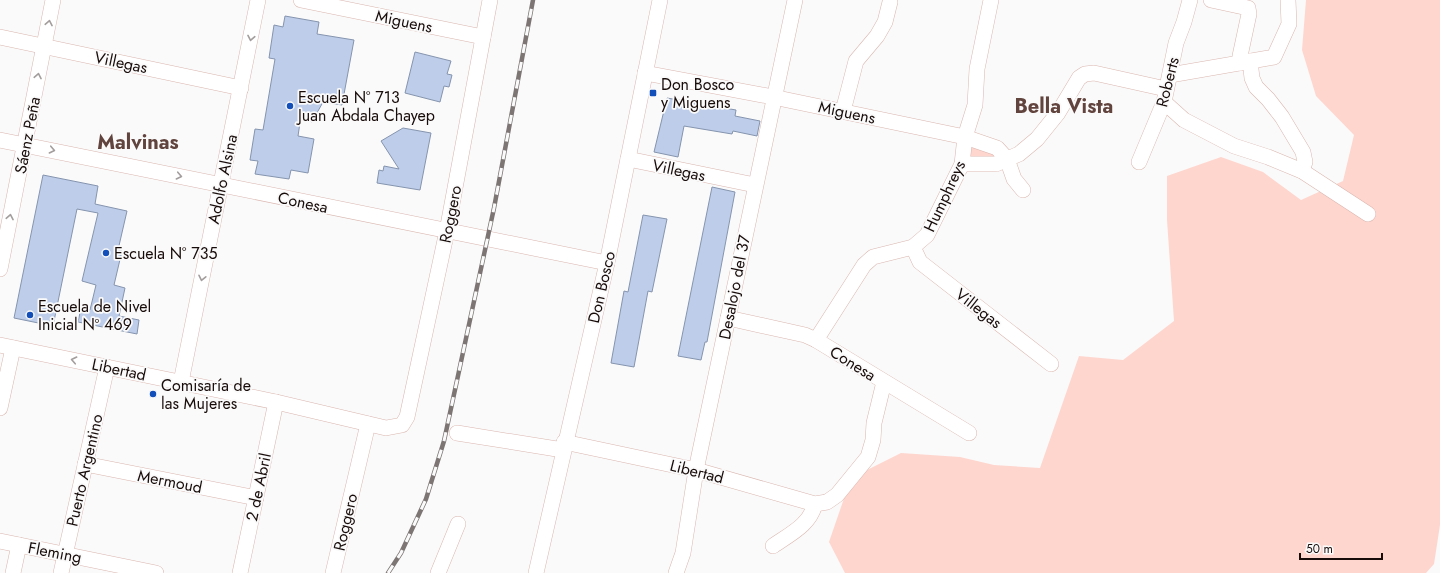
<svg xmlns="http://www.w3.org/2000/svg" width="1440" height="573" viewBox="0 0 1440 573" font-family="Jost,sans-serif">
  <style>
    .green { fill: #fed6ce }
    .building { fill: #beceea; stroke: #8594ae }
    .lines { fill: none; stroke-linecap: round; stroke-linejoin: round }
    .minor-casing { stroke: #dab6af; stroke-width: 16 }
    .minor { stroke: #fff; stroke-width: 15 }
    .rail-casing { stroke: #7c7574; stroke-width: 4.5 }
    .rail { stroke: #fafafa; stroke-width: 3; stroke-dasharray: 9; stroke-linecap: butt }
    .oneway { stroke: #a39e9d }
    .poi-dot { fill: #124fbb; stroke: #fafafa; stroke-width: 1.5 }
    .labels { text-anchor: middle; stroke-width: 3.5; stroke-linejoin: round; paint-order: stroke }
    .street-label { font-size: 16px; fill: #180c0a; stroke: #fafafa }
    .poi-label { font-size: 16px; fill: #180c0a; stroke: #fafafa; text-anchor: start }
    .district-label { font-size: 20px; font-weight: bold; fill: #62443e; stroke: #fafafa }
  </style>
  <rect width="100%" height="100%" fill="#fafafa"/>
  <g class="green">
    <polygon points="1306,0 1440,0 1440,525 1434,564 1426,573 845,573 829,542 851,478 901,453 960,457 994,465 1040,468 1079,356 1123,360 1174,321 1167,220 1167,176 1221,157 1263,172 1301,200 1343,181 1354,135 1316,96 1302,50"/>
    <polygon points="971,145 996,153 998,157 993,160 969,156"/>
  </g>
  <g class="building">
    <polygon points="285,16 319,22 317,34 354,40 342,105 323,102 312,122 301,116 298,136 314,139 308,173 291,170 289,179 255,174 258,161 250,160 255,129 263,130 275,59 269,58 274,25 283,27"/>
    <polygon points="415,52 451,61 447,74 452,75 449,87 444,86 440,102 405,93"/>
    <polygon points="667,98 736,110 735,116 760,121 757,136 733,131 732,134 684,126 678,157 654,152"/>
    <polygon points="403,128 431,133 420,190 377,183 379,170 383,171 384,166 399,169 381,141"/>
    <polygon points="43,175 98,186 95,204 127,211 118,250 122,251 114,285 125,288 119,316 139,320 137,334 78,322 81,308 90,310 96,285 82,281 98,213 77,209 53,326 14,318"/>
    <polygon points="712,187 735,192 707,342 705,342 701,360 678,356"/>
    <polygon points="643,215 667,219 652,292 648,291 634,367 611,363 624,291 628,292"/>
  </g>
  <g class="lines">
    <g class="minor-casing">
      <g id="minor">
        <polyline points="301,0 483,37"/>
        <polyline points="1211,0 1248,8 1249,14 1240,56 1241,63"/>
        <polyline points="0,37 241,88"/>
        <polyline points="1250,61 1252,78 1256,87 1268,99 1282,117 1303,152 1305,162 1302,171"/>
        <polyline points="645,73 773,97 965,137 997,148 1007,159 1014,179 1023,190"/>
        <polyline points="1170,75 1274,57 1289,24 1288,0"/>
        <polyline points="1164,102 1184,120 1234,146 1268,157 1302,171 1368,214"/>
        <polyline points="843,111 856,61 877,36 885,22 890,2"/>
        <polyline points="0,140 607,263"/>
        <polyline points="628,159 755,185"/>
        <polyline points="1139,162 1164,102 1176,43 1184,22 1190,0"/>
        <polyline points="962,164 996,164 1019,154 1037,139 1058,113 1079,78 1085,74 1094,73 1166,89"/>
        <polyline points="913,247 920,262 1051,364"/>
        <polyline points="0,269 53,0"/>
        <polyline points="728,318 805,335 816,340 969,433"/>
        <polyline points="816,340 864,265 873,257 913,247 927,235 962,164 965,137 975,105 977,69 991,0"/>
        <polyline points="0,345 276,402 386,428 402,425 407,417 447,231 490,0"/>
        <polyline points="181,382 258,0"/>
        <polyline points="0,408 13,348"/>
        <polyline points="457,433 563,450"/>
        <polyline points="564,442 696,470 815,504 827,502 837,495 868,457 873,440 874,423 884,382"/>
        <polyline points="85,464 256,498"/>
        <polyline points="0,541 156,573"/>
        <path d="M 773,546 C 790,534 810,525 815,504"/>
        <polyline points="13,573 19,545"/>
        <polyline points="61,573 107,367"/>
        <polyline points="240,573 276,402"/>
        <polyline points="333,573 368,424"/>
        <polyline points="438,573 458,524"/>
        <polyline points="536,573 607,263 660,0"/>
        <polyline points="676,573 683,553 696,470 795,0"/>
      </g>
    </g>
    <use href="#minor" class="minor"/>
    <g class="rail-casing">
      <polyline id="rail" points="388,573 401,553 426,499 444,441 494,208 533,0"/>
    </g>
    <use href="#rail" class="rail"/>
  </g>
  <defs><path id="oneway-chevron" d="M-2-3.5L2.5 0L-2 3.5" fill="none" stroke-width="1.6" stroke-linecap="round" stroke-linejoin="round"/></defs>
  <g class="oneway">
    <use href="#oneway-chevron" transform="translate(49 23) rotate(-79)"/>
    <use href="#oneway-chevron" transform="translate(251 38) rotate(101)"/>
    <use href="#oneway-chevron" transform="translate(38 76) rotate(-79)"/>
    <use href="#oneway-chevron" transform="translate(52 150) rotate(12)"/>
    <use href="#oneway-chevron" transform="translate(179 176) rotate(12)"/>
    <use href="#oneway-chevron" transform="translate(10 217) rotate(-79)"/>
    <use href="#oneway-chevron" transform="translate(202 278) rotate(102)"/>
    <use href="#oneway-chevron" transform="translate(74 360) rotate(-168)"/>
  </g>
  <g class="poi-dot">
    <rect x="649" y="89" width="8" height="8" rx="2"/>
    <circle cx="290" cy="106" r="4"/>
    <circle cx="106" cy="253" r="4"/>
    <circle cx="30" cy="315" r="4"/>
    <circle cx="153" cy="394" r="4"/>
  </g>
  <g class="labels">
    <g class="street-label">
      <text transform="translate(404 21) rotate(12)" y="6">Miguens</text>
      <text transform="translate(121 62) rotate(12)" y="6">Villegas</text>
      <text transform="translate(1167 82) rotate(-76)" y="6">Roberts</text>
      <text transform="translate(847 112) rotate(12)" y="6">Miguens</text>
      <text transform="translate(27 135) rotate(-79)" y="6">Sáenz Peña</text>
      <text transform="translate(679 170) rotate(12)" y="6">Villegas</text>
      <text transform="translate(222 179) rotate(-78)" y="6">Adolfo Alsina</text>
      <text transform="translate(944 196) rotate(-65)" y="6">Humphreys</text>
      <text transform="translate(303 202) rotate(12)" y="6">Conesa</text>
      <text transform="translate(450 214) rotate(-79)" y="6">Roggero</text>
      <text transform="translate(601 287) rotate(-77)" y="6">Don Bosco</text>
      <text transform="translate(734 287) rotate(-79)" y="6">Desalojo del 37</text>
      <text transform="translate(979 308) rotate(38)" y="6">Villegas</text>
      <text transform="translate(853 363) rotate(32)" y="6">Conesa</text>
      <text transform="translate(119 369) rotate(12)" y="6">Libertad</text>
      <text transform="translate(84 470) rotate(-77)" y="6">Puerto Argentino</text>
      <text transform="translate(697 471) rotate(14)" y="6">Libertad</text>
      <text transform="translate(170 481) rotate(11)" y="6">Mermoud</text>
      <text transform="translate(258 487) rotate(-78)" y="6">2 de Abril</text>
      <text transform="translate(345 522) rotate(-77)" y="6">Roggero</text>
      <text transform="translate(55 552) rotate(11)" y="6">Fleming</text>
    </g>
    <g class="poi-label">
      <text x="661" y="90">Don Bosco<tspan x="661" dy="18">y Miguens</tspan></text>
      <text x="298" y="103">Escuela N° 713<tspan x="298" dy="18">Juan Abdala Chayep</tspan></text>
      <text x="114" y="259">Escuela N° 735</text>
      <text x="38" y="312">Escuela de Nivel<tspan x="38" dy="18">Inicial Nº 469</tspan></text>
      <text x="161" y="391">Comisaría de<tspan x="161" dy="18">las Mujeres</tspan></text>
    </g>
    <g class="district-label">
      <text x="1064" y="113">Bella Vista</text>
      <text x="138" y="149">Malvinas</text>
    </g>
  </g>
  <path d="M1300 553v6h82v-6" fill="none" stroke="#180c0a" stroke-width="2"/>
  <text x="1306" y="553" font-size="12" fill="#180c0a" stroke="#fafafa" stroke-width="3" paint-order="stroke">50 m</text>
</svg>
